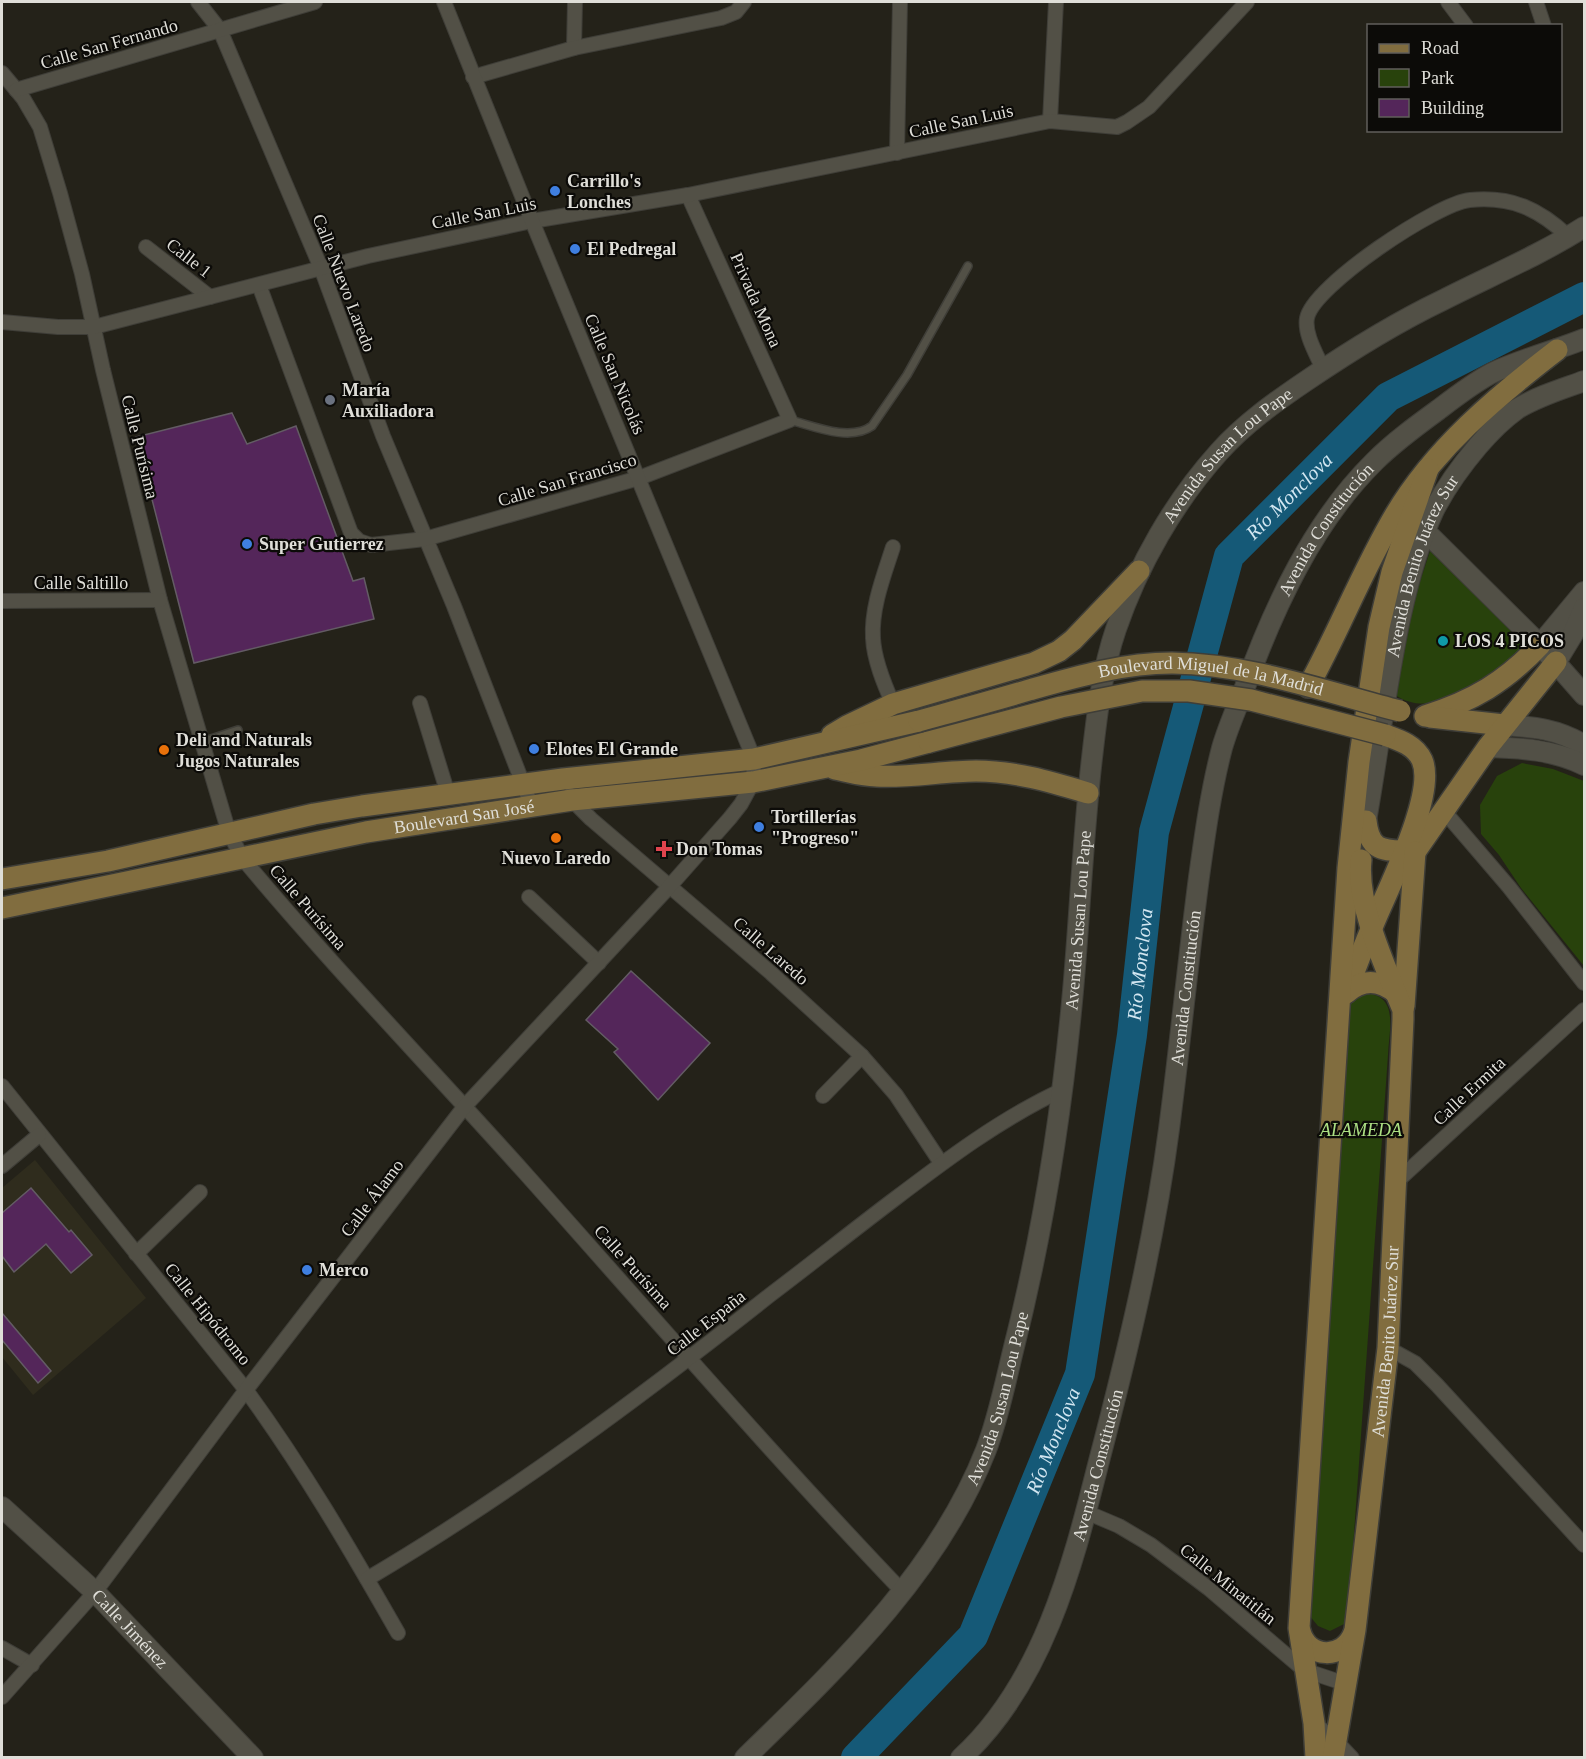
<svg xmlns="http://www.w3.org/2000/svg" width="1586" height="1759" viewBox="0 0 1586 1759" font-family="'Times New Roman',serif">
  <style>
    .built { fill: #2f2c1d }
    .green { fill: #28420c }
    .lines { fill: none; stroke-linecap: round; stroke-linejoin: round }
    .river { stroke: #155977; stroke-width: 30 }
    .building { fill: #54265a; stroke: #635b64; stroke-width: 1.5 }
    .lane-casing { stroke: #3f3e38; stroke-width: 10 }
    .street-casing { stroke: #3f3e38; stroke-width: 16 }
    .secondary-casing { stroke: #3f3e38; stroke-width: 22 }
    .primary-casing { stroke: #3f3e38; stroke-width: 24 }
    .lane { stroke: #525046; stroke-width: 7 }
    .street { stroke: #525046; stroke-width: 14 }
    .secondary { stroke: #525046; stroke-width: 20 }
    .primary { stroke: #816d3f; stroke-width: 21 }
    .primary-bridge-casing { stroke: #3f3e38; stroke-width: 24; stroke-linecap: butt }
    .primary-bridge { stroke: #816d3f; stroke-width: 21 }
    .shop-dot { fill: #3f7fe0; stroke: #0c0b08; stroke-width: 2 }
    .worship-dot { fill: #6b7280; stroke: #0c0b08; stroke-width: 2 }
    .culture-dot { fill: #0f9aa8; stroke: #0c0b08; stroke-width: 2 }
    .food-dot { fill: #e8710a; stroke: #0c0b08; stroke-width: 2 }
    .health-dot { fill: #e0444e; stroke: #0c0b08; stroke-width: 2 }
    .labels { text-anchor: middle; stroke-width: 4.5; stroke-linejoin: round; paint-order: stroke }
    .street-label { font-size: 18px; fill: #dfded8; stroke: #0c0b08 }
    .poi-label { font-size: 18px; font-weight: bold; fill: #dfded8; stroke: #0c0b08; text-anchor: start }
    .park-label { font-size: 18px; font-style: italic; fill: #acdf83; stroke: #0c0b08 }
    .water-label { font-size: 20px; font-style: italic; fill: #d2e6f1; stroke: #0c0b08 }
  </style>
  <rect width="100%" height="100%" fill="#242219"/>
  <polygon class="built" points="35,1160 146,1298 33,1395 2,1357 2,1188"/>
  <g class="green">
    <path d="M 1430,551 L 1520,639 L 1520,651 C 1487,676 1437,723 1395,695 L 1409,615 Z"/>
    <polygon points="1522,763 1553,769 1584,781 1584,966 1521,888 1499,855 1481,834 1480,805 1497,776"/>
    <path d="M 1363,993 C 1400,994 1389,1029 1388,1055 L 1348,1618 L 1344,1624 L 1330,1631 L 1318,1626 L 1309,1615 L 1348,1010 L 1350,1004 Z"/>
  </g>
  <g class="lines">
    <path class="river" id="s1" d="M 856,1758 L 973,1636 L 1080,1374 L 1132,1035 L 1154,832 L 1229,556 L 1388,397 L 1584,297"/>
  </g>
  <g class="building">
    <polygon points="232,413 247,444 296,426 353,581 364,578 374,619 194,663 136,437"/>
    <polygon points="631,971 710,1043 658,1100 614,1052 618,1049 586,1020"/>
    <polygon points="31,1188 69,1232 71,1230 92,1255 71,1273 46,1244 14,1272 2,1256 2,1213"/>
    <polygon points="2,1313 51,1371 38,1383 2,1340"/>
  </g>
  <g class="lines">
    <g class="lane-casing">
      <g id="lane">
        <path d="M 790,420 C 813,426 850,442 872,426 L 907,375 L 968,266"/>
        <polyline points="202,742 238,730"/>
      </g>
    </g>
    <g class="street-casing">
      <g id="street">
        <polyline points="198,2 220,30 321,268 383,436 454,606 532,807"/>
        <polyline points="1448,2 1466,26"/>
        <polyline points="1536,2 1544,26"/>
        <polyline points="574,48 575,2"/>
        <path d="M 2,73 L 23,98 L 40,127 L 60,193 L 82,274 L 103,370 L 160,600 L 229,833 L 243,859 C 333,967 430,1067 524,1172 C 649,1312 772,1455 902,1591"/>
        <polyline points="473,77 574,48 721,18 736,12 744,2"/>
        <polyline points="16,90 315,2"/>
        <polyline points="1050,121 1056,2"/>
        <polyline points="897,153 900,2"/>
        <polyline points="146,247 210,297"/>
        <polyline points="259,285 351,533 359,541 371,545 425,539 639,478 790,420 688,195"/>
        <polyline points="2,322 58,327 94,327 368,256 532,221 688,195 1050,121 1117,127 1127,122 1149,107 1247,2"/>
        <path d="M 1323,369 C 1317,355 1304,334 1307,318 C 1313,286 1437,203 1470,200 C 1512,196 1539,209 1569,237"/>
        <path d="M 893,547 C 884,575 871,608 873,638 C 874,660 884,684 893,704"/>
        <polyline points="2,601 160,600"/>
        <polyline points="420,703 448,794"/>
        <polyline points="570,795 572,800 591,819 771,973 862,1056 896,1095 941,1163"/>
        <polyline points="1443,810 1509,887 1584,983"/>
        <polyline points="529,897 599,963"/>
        <path d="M 2,1086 L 246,1390 C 303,1468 350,1549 398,1633"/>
        <polyline points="823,1096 862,1056"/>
        <polyline points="2,1166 39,1135"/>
        <polyline points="1394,1184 1584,1010"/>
        <polyline points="136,1254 200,1192"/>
        <polyline points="1388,1348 1415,1363 1437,1385 1584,1545"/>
        <polyline points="1086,1512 1119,1526 1151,1545 1208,1588 1304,1670 1346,1684"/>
        <path d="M 367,1579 C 508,1496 642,1396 770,1295 C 811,1264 851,1232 892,1201 C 946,1160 1000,1119 1062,1090"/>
        <polyline points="2,1648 32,1665"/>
        <polyline points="2,1697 95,1592 246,1390 465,1106 669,887 730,818 741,804 753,782 754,759 532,221 444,2"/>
        <polyline points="1314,1723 1336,1741 1352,1758"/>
      </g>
    </g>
    <g class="secondary-casing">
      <g id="secondary">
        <polyline points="1425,531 1540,645 1584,695"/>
        <polyline points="1540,645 1584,592"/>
        <polyline points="1556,662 1573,634 1584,608"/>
        <path d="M 1504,725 C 1535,727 1557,729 1584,745"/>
        <path d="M 1488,747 C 1521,748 1554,750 1584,765"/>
        <path id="s2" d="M 1366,821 C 1378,753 1386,685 1400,619 C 1408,582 1418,544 1434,510 C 1446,487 1461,466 1478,446 C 1489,433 1503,419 1517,409 C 1538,396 1562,389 1584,381"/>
        <path id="s3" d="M 2,1507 L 95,1592 L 253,1758"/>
        <path id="s4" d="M 745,1758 C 837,1668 938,1573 986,1450 C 998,1419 1005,1384 1013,1351 C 1043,1233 1062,1112 1073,991 C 1080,913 1083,835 1092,758 C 1097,714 1102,670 1116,629 C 1138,565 1174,502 1219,452 C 1244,424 1275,402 1306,381 C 1350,351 1395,323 1443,300 C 1490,276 1540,255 1584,227"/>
        <path id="s5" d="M 961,1758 C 1042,1684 1072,1568 1098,1465 C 1127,1354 1154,1243 1169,1129 C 1180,1045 1188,961 1199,877 C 1205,834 1211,790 1222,748 C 1228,727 1237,707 1245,687 C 1274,607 1313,522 1375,461 C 1394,442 1416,426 1438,410 C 1455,397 1473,383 1492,373 C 1522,359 1554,351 1584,339"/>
      </g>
    </g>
    <g class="primary-casing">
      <g id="primary">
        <path d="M 1308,687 C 1339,631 1362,571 1395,515 C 1434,449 1497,396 1557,350"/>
        <path d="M 1425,716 C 1473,701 1505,682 1540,645"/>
        <polyline points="1430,717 1504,725"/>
        <polyline points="832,735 847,726 893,704 1034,663 1059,651 1073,640 1139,571"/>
        <path d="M 835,769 C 849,772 862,776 876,776 C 909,778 943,771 976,771 C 1015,771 1051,782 1088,793"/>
        <path d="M 1366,821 C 1370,855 1386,849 1415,852 L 1488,747 L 1556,662"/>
        <polyline points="2,879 108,861 314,814 362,806 563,779 754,759 919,721"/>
        <path id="s6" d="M 2,908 L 366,832 L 572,800 L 753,782 L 861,760 L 929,742"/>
        <path d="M 1346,993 C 1355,970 1363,947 1373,925 C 1387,890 1437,794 1422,760 C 1415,745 1399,740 1385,735"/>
        <path d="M 1346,993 C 1362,979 1379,979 1396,993"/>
        <polyline points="1404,1006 1415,852"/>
        <path d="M 1300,1631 C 1307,1659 1344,1660 1354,1633"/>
        <polyline points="1316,1758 1314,1723 1299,1628 1348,868 1359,762 1379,627 1392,572 1428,469"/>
        <path id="s7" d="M 1333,1758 L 1355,1630 L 1388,1348 L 1403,1019 L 1403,1010 C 1386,968 1356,905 1361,860"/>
      </g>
    </g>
    <use href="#lane" class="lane"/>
    <use href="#street" class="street"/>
    <use href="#secondary" class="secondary"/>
    <use href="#primary" class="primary"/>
    <g class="primary-bridge-casing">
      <g id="primary-bridge">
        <path id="s8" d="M 919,721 C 955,711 992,701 1029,690 C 1075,677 1123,663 1172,663 C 1249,664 1326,692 1400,711"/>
        <polyline points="929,742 1061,707 1142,691 1189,691 1251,700 1385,735"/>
      </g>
    </g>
    <use href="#primary-bridge" class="primary-bridge"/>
  </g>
  <g class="shop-dot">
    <circle cx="555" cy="191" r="6"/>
    <circle cx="575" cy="249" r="6"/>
    <circle cx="247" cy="544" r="6"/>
    <circle cx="534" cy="749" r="6"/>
    <circle cx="759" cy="827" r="6"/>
    <circle cx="307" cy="1270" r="6"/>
  </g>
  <circle class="worship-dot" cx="330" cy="400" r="6"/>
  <circle class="culture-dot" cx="1443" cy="641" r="6"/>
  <g class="food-dot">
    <circle cx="164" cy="750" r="6"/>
    <circle cx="556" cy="838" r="6"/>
  </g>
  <path class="health-dot" d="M661 840h6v6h6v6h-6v6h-6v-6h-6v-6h6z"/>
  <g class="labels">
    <g class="street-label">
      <text transform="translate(109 44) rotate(-16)" y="6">Calle San Fernando</text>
      <text transform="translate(961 121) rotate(-12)" y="6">Calle San Luis</text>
      <text transform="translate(484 213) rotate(-11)" y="6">Calle San Luis</text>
      <text transform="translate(189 258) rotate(38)" y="6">Calle 1</text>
      <text transform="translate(344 283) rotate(69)" y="6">Calle Nuevo Laredo</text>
      <text transform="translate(756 300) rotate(66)" y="6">Privada Mona</text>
      <text transform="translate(615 374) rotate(67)" y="6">Calle San Nicolás</text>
      <text transform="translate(140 447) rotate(76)" y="6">Calle Purísima</text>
      <text dy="6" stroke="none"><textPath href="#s4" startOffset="1437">Avenida Susan Lou Pape</textPath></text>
      <text transform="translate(567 480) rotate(-17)" y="6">Calle San Francisco</text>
      <text dy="6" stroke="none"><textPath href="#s5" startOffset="1300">Avenida Constitución</textPath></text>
      <text dy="6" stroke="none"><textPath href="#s2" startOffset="262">Avenida Benito Juárez Sur</textPath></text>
      <text x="81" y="589">Calle Saltillo</text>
      <text dy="6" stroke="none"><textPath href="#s8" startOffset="300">Boulevard Miguel de la Madrid</textPath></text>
      <text dy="6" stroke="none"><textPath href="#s6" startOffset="471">Boulevard San José</textPath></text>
      <text transform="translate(308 907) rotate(49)" y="6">Calle Purísima</text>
      <text dy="6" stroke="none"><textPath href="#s4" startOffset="933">Avenida Susan Lou Pape</textPath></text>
      <text transform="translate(771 951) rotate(41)" y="6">Calle Laredo</text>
      <text dy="6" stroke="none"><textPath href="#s5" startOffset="814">Avenida Constitución</textPath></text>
      <text transform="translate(1469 1091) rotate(-43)" y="6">Calle Ermita</text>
      <text transform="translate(372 1198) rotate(-53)" y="6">Calle Álamo</text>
      <text transform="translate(633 1267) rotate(48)" y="6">Calle Purísima</text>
      <text transform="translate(208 1314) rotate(51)" y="6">Calle Hipódromo</text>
      <text transform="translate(706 1323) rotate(-38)" y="6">Calle España</text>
      <text dy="6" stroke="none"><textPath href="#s7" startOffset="420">Avenida Benito Juárez Sur</textPath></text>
      <text dy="6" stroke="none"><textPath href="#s4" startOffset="447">Avenida Susan Lou Pape</textPath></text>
      <text dy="6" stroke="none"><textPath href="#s5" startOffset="328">Avenida Constitución</textPath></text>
      <text transform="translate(1228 1584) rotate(39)" y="6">Calle Minatitlán</text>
      <text dy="6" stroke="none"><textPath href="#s3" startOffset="177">Calle Jiménez</textPath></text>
    </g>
    <g class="poi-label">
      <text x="567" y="187">Carrillo's<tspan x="567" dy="21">Lonches</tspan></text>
      <text x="587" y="255">El Pedregal</text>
      <text x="342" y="396">María<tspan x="342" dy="21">Auxiliadora</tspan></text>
      <text x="259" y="550">Super Gutierrez</text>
      <text x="1455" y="647">LOS 4 PICOS</text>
      <text x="176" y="746">Deli and Naturals<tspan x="176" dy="21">Jugos Naturales</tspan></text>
      <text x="546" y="755">Elotes El Grande</text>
      <text x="771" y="823">Tortillerías<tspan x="771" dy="21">"Progreso"</tspan></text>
      <text x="676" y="855">Don Tomas</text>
      <text x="556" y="864" text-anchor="middle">Nuevo Laredo</text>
      <text x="319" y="1276">Merco</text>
    </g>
    <g class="park-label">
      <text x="1361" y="1136">ALAMEDA</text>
    </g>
    <g class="water-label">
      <text dy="7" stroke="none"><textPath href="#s1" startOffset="1370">Río Monclova</textPath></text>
      <text dy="7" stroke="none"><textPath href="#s1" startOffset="866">Río Monclova</textPath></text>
      <text dy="7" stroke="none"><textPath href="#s1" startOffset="380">Río Monclova</textPath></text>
    </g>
  </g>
  <rect width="1586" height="1759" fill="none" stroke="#dfded8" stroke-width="6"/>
  <rect x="1367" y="24" width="195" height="108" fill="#0c0b08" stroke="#605f5b" stroke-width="1.5"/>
  <rect x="1379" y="44" width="30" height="9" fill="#816d3f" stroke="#605f5b" stroke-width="1.5"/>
  <text x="1421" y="54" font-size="18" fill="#dfded8">Road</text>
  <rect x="1379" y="69" width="30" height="18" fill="#28420c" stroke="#605f5b" stroke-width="1.5"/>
  <text x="1421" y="84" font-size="18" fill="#dfded8">Park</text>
  <rect x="1379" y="99" width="30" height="18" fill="#54265a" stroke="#605f5b" stroke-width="1.5"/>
  <text x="1421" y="114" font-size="18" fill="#dfded8">Building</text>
</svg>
